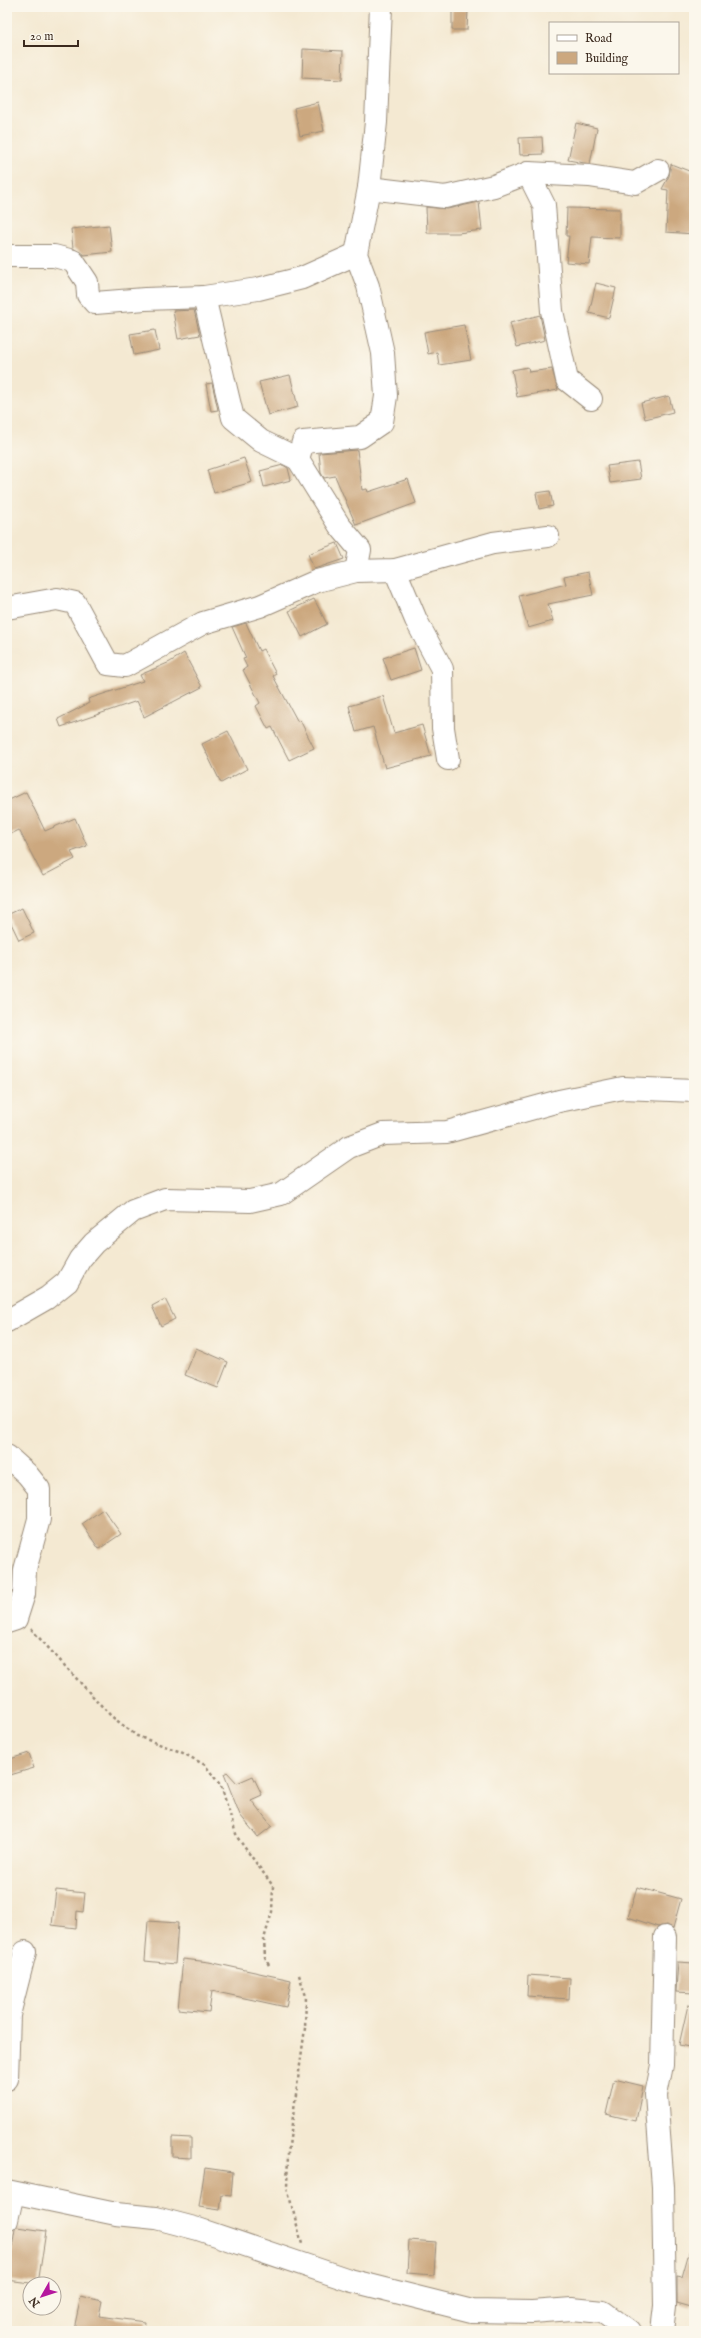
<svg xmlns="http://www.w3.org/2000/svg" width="701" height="2338" viewBox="0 0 701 2338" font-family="'IM FELL English',serif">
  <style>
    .building { fill: #cca87f }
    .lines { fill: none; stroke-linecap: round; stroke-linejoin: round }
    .minor-casing { stroke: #988a78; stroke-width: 24 }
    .path { stroke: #988a78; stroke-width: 2.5; stroke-dasharray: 3 3; stroke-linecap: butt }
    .minor { stroke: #fff; stroke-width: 22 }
  </style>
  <rect width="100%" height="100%" fill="#fbf7ec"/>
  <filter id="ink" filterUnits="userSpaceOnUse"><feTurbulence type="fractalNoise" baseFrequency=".025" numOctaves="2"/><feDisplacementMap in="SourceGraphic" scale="8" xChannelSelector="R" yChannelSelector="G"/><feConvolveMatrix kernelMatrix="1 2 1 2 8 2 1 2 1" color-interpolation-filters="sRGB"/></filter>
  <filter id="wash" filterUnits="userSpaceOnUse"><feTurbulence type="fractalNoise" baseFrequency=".012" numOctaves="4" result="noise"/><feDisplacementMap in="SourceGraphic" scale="16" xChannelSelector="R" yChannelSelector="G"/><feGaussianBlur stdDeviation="0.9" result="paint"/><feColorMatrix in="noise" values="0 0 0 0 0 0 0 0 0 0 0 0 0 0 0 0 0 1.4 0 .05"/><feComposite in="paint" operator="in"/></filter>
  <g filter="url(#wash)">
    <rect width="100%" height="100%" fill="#f4e9d2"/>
    <g id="blocks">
      <g class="building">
        <polygon points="452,10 468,10 467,30 452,30"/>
        <polygon points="303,49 343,51 342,80 302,78"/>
        <polygon points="318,102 324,131 300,136 294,108"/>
        <polygon points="576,123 597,128 590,164 568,160"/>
        <polygon points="542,137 543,154 520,155 519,138"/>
        <polygon points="671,164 694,173 694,234 666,232 668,190 662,189 669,176"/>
        <polygon points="479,202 482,230 458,233 427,233 426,207 447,209"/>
        <polygon points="567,208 620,209 620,238 592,237 589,264 566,262 569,236 566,236"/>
        <polygon points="109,225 112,252 84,255 73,248 71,229"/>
        <polygon points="596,283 616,288 609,318 589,313"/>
        <polygon points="194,310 200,335 178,339 173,311"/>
        <polygon points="540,315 545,340 517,347 510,323"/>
        <polygon points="464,325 471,360 439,365 437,352 428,354 424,332"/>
        <polygon points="155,330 159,350 134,355 130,334"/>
        <polygon points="528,367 529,372 552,369 558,390 517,397 512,370"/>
        <polygon points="290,375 298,407 268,415 259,382"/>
        <polygon points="212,383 218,410 211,411 206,384"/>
        <polygon points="669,396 673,412 645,419 641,403"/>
        <polygon points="357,450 362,490 367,489 368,492 408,479 416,503 356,525 335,476 324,478 321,473 319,453"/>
        <polygon points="244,458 252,482 214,493 207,470"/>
        <polygon points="638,462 641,479 610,483 607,466"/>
        <polygon points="283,465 288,468 291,480 264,487 260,471"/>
        <polygon points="550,491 553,506 539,509 536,493"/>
        <polygon points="337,543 344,559 314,569 308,554"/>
        <polygon points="588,572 593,595 548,604 553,621 528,628 519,596 566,584 564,577"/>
        <polygon points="314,599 327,624 302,637 289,611"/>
        <polygon points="246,623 259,651 263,649 276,674 273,676 298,722 300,720 314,748 289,760 272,727 268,729 256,706 260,703 243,670 247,667 243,659 246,658 232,627"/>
        <polygon points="414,648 421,670 391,680 383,658"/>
        <polygon points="184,653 202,687 144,717 137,701 61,727 58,719 89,703 88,699 143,681 140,675 170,662"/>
        <polygon points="383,696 394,733 422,725 431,756 385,768 373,727 356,732 349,706"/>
        <polygon points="228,731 247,769 221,783 202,744"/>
        <polygon points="26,792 45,831 75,818 87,846 71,852 75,859 43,876 19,830 7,836 7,801"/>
        <polygon points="22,908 34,933 19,940 7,915"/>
        <polygon points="165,1299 175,1319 161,1326 152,1306"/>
        <polygon points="196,1348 228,1362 218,1388 185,1375"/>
        <polygon points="103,1509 121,1534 99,1549 82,1524"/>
        <polygon points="29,1753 34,1768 7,1776 7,1760"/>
        <polygon points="227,1772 237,1783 253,1776 262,1795 251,1800 272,1826 258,1837 240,1815 224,1774"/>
        <polygon points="637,1887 681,1899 673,1928 666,1925 658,1927 628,1917"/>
        <polygon points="56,1890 85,1893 83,1912 77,1911 76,1928 52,1925"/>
        <polygon points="148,1921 178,1923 175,1964 145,1961"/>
        <polygon points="183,1959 209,1962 291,1980 286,2007 212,1991 209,2012 178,2009"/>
        <polygon points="678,1962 694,1963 694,1993 676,1992"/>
        <polygon points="528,1975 570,1978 569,1999 527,1996"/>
        <polygon points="688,2005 694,2006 694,2048 679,2045"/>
        <polygon points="614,2079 643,2086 636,2121 606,2114"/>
        <polygon points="172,2137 191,2138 191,2158 172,2157"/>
        <polygon points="205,2168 233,2172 231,2196 222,2195 220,2210 199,2207"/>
        <polygon points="17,2227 46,2231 38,2284 7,2280 15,2229"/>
        <polygon points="409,2240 436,2242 434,2275 407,2273"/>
        <polygon points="690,2249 694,2249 694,2296 691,2307 677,2303 677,2276 682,2277"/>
        <polygon points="81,2296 102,2301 99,2316 145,2322 144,2331 85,2331 74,2329"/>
      </g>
    </g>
  </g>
  <g filter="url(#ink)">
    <use href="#blocks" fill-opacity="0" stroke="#988a78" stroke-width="1"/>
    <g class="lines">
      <g class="minor-casing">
        <g id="minor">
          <polyline points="528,173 544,205 552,311 567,380 591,399"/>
          <polyline points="369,188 445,197 494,186 528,173 589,176 635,183 658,170"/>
          <polyline points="7,256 54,256 73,261 87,282 88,295 95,303 145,299 204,297 258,289 302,278 356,254"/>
          <polyline points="204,297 233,418 261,441 298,459"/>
          <polyline points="395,570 416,620 442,669 443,728 448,759"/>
          <polyline points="356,571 360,550 339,525 298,459 303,442 360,437 382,422 386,396 383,353 368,286 356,254 369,188 376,122 381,7"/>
          <polyline points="7,608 57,599 75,603 108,664 125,666 203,623 260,606 317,581 356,571 395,570 493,543 548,536"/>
          <polyline points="7,1321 47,1298 67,1282 80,1259 94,1243 133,1211 165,1199 250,1201 281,1194 349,1147 383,1134 447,1132 559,1101 623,1088 694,1091"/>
          <polyline points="7,1456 27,1474 39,1489 39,1519 25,1570 24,1594 16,1619 7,1622"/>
          <polyline points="7,2079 9,2015 25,1952"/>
          <polyline points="7,2191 116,2214 156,2218 198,2229 349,2280 472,2311 532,2312 572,2309 603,2312 629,2331"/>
          <polyline points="7,2220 13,2193"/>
          <polyline points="662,2331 665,2306 663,2187 656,2095 662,2065 665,1937"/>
        </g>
      </g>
      <g class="path">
        <polyline points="31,1629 111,1716 137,1736 181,1752 205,1765 221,1786 237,1837 273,1886 272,1912 264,1939 265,1958 270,1967"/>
        <polyline points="299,1975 306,1996 305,2028 288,2153 287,2188 302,2244"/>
      </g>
      <use href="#minor" class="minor"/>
    </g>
  </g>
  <rect width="701" height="2338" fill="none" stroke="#fbf7ec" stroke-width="24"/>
  <rect x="549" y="22" width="130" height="52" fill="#fbf7ec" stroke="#aea59a"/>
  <rect x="557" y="35" width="20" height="6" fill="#ffffff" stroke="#aea59a"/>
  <text x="585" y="42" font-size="12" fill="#3b2a1e">Road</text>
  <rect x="557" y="52" width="20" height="12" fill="#cca87f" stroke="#aea59a"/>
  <text x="585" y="62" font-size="12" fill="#3b2a1e">Building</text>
  <g transform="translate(42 2296) rotate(231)"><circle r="19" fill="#fbf7ec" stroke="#aea59a"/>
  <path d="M0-3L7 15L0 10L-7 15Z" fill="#b5179e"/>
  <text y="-6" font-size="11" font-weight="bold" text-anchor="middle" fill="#3b2a1e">N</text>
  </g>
  <path d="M24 40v6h54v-6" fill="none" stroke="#3b2a1e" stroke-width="2"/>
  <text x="30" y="40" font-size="12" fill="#3b2a1e" stroke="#fbf7ec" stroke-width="3" paint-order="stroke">20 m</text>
</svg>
